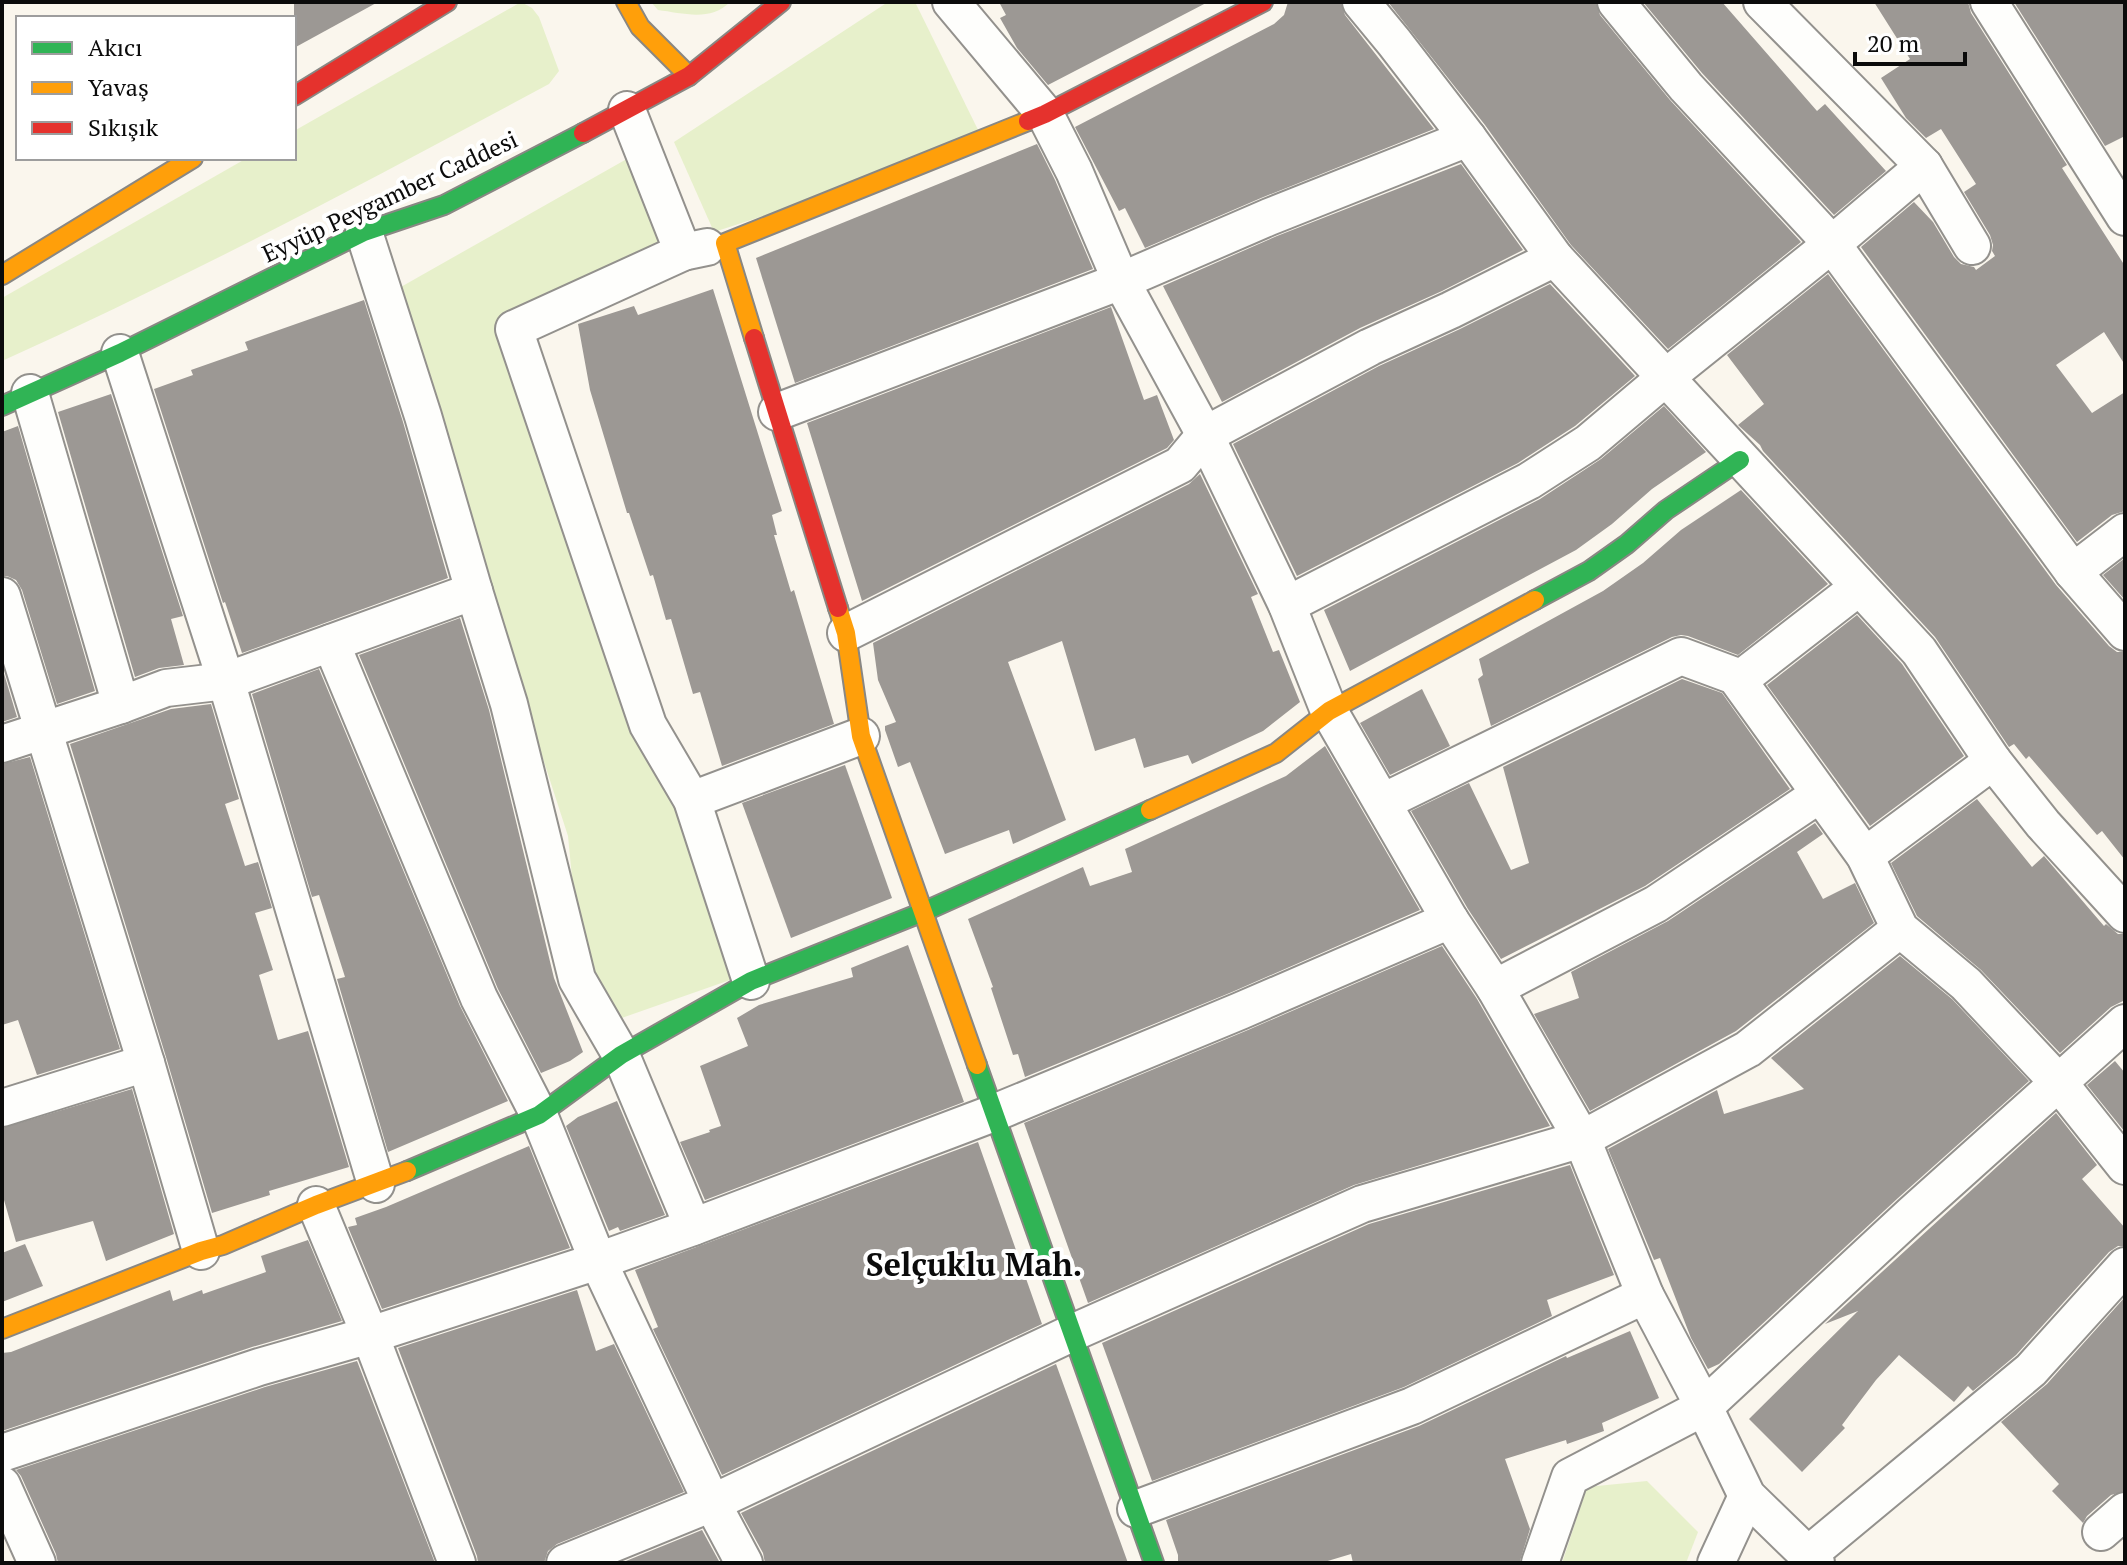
<svg xmlns="http://www.w3.org/2000/svg" width="2127" height="1565" viewBox="0 0 2127 1565" font-family="'PT Serif',serif">
  <style>
    .green { fill: #e7f0cb }
    .building { fill: #9c9894 }
    .lines { fill: none; stroke-linecap: round; stroke-linejoin: round }
    .street-casing { stroke: #93918d; stroke-width: 40 }
    .fast-casing { stroke: #898783; stroke-width: 22 }
    .slow-casing { stroke: #898783; stroke-width: 22 }
    .jam-casing { stroke: #898783; stroke-width: 22 }
    .street { stroke: #fefefc; stroke-width: 36 }
    .fast { stroke: #30b455; stroke-width: 18 }
    .slow { stroke: #ff9f0a; stroke-width: 18 }
    .jam { stroke: #e5322d; stroke-width: 18 }
    .labels { text-anchor: middle; stroke-width: 8; stroke-linejoin: round; paint-order: stroke }
    .street-label { font-size: 24px; fill: #0b0b0b; stroke: #fff }
    .district-label { font-size: 32px; font-weight: bold; fill: #0b0b0b; stroke: #fff }
  </style>
  <rect width="100%" height="100%" fill="#faf6ed"/>
  <g class="green">
    <path d="M 521,2 L 532,8 L 539,17 L 559,71 L 549,84 C 369,181 188,277 2,361 L 2,298 L 247,158 L 294,158 L 294,131 Z"/>
    <path d="M 651,2 L 730,2 C 711,22 682,13 658,10 Z"/>
    <polygon points="888,2 915,2 985,144 714,232 674,142"/>
    <polygon points="632,156 663,247 496,329 635,730 699,842 730,980 616,1020 578,940 568,836 392,292"/>
    <polygon points="1647,1481 1698,1532 1686,1563 1562,1563 1587,1487"/>
  </g>
  <g class="building">
    <polygon points="294,2 378,2 294,48"/>
    <polygon points="999,2 1208,2 1048,85 1017,48 1000,18 1006,15"/>
    <polygon points="1288,2 1341,2 1345,15 1434,129 1261,198 1145,248 1125,208 1119,211 1075,127 1274,24 1284,15"/>
    <polygon points="1388,2 1596,2 1600,15 1670,100 1801,242 1668,349 1571,245 1485,125"/>
    <polygon points="1643,2 1722,2 1817,111 1825,104 1886,171 1834,215 1702,73"/>
    <polygon points="1874,2 1968,2 1971,13 2067,165 2062,168 2125,266 2125,365 2104,332 2056,365 2092,413 2125,392 2125,511 2112,515 2077,542 1861,247 1914,202 1933,222 1954,257 1961,264 1974,267 1976,270 1995,256 1992,251 1993,245 1990,235 1964,192 1976,184 1941,129 1926,138 1906,118 1881,78 1910,59"/>
    <polygon points="2014,2 2125,2 2125,136 2105,146"/>
    <polygon points="1037,144 1055,180 1093,269 795,383 756,258"/>
    <polygon points="1461,164 1523,250 1442,291 1360,328 1222,402 1163,286 1277,236"/>
    <polygon points="1828,274 2056,585 2109,646 2117,652 2125,652 2125,860 2102,831 2097,835 2029,756 2026,759 2014,744 2009,747 1935,637 1763,451 1760,445 1738,425 1764,404 1727,355"/>
    <polygon points="1550,284 1635,376 1575,426 1518,463 1297,576 1233,444 1379,366 1460,329"/>
    <polygon points="713,289 782,511 772,515 777,535 774,535 791,592 794,590 834,724 722,766 700,692 693,694 671,619 666,620 653,575 650,576 629,513 627,513 590,390 578,324 634,306 638,315"/>
    <polygon points="364,300 403,422 448,578 242,653 225,602 223,603 154,389 193,375 191,370 248,350 245,342"/>
    <polygon points="1111,307 1144,400 1157,395 1174,440 1167,448 862,601 807,423"/>
    <polygon points="111,394 183,616 171,619 184,665 159,668 135,677 58,412"/>
    <polygon points="1664,406 1706,452 1652,489 1612,524 1576,550 1350,671 1324,610 1540,499 1601,459"/>
    <polygon points="18,426 95,691 57,704 22,590 16,580 7,576 2,576 2,432"/>
    <polygon points="1200,474 1258,594 1251,597 1273,652 1279,650 1300,702 1263,731 1192,764 1188,755 1144,768 1135,738 1095,751 1062,641 1008,662 1066,820 1013,844 1009,830 945,854 910,762 898,767 885,730 885,726 896,722 878,680 873,643 1189,484"/>
    <polygon points="1741,490 1828,584 1738,655 1688,636 1681,635 1672,637 1491,726 1478,679 1483,675 1479,659 1603,591 1643,563 1681,530"/>
    <polygon points="2125,558 2125,600 2103,575"/>
    <polygon points="1857,615 1902,664 1964,756 1870,826 1767,685"/>
    <polygon points="460,618 489,710 554,978 583,1052 570,1061 541,1073 498,989 359,655"/>
    <polygon points="2,667 17,717 2,722"/>
    <polygon points="319,669 460,1006 508,1101 388,1152 337,979 345,977 319,895 312,897 252,694"/>
    <polygon points="1682,679 1722,693 1790,789 1645,886 1501,959 1468,909 1411,811 1469,783 1511,870 1529,863 1503,767"/>
    <polygon points="1422,689 1450,746 1390,775 1360,723"/>
    <polygon points="211,704 239,799 225,804 245,866 258,862 272,908 255,913 273,970 259,975 278,1040 308,1031 349,1167 269,1191 270,1195 212,1213 166,1057 70,744 171,709"/>
    <polygon points="1325,746 1420,910 1232,992 1025,1077 1018,1054 1013,1055 991,988 993,987 968,919 1083,867 1090,886 1132,872 1125,849 1286,776"/>
    <polygon points="30,757 120,1049 37,1075 18,1020 2,1025 2,764"/>
    <polygon points="845,765 892,898 791,938 742,803"/>
    <polygon points="1977,799 2032,867 2044,856 2104,926 2106,924 2118,934 2125,934 2125,1000 2111,1007 2060,1053 1981,970 1917,916 1891,863"/>
    <polygon points="1815,823 1823,834 1797,852 1823,899 1855,883 1874,923 1736,1031 1590,1111 1534,1014 1579,998 1571,972 1668,921"/>
    <polygon points="908,945 964,1102 705,1200 680,1142 710,1132 709,1130 721,1126 700,1066 748,1046 737,1018 759,1005 853,977 851,968"/>
    <polygon points="1442,946 1477,999 1550,1126 1354,1185 1088,1303 1024,1123 1248,1030"/>
    <polygon points="1900,956 1952,999 2029,1081 1898,1198 1719,1364 1708,1369 1691,1338 1660,1258 1654,1260 1608,1149 1717,1090 1724,1114 1804,1089 1771,1058"/>
    <polygon points="2115,1061 2125,1073 2125,1132 2087,1085"/>
    <polygon points="132,1089 174,1234 106,1261 93,1221 16,1242 2,1193 2,1128"/>
    <polygon points="617,1101 665,1215 620,1231 618,1227 609,1231 566,1126 578,1117"/>
    <polygon points="2056,1113 2097,1165 2082,1179 2125,1228 2125,1246 2118,1246 2109,1252 2016,1355 1973,1391 1968,1386 1954,1402 1899,1355 1876,1380 1842,1425 1845,1428 1802,1472 1749,1419 1858,1311 1825,1324"/>
    <polygon points="978,1142 1042,1324 722,1475 653,1329 658,1327 635,1270"/>
    <polygon points="529,1146 570,1248 382,1309 348,1227 357,1225 355,1218 386,1207"/>
    <polygon points="1570,1165 1614,1275 1547,1300 1552,1316 1404,1387 1152,1481 1102,1343 1369,1224"/>
    <polygon points="308,1240 342,1321 252,1347 2,1431 2,1353 11,1352 170,1290 173,1301 202,1290 203,1294 266,1272 261,1256"/>
    <polygon points="25,1244 43,1286 2,1302 2,1253"/>
    <polygon points="577,1290 596,1351 614,1344 684,1492 557,1544 548,1551 544,1563 478,1563 477,1556 398,1348"/>
    <polygon points="2125,1297 2125,1491 2111,1495 2087,1516 2083,1523 2052,1491 2059,1484 2001,1422 2047,1384"/>
    <polygon points="1630,1331 1659,1398 1602,1423 1604,1431 1567,1444 1566,1440 1505,1459 1530,1529 1520,1561 1513,1563 1353,1563 1351,1554 1321,1563 1178,1563 1178,1555 1166,1520 1419,1426 1566,1356 1567,1358"/>
    <polygon points="357,1361 435,1563 58,1563 56,1554 21,1476 16,1470 265,1387"/>
    <polygon points="1056,1364 1128,1563 765,1563 763,1553 741,1513"/>
    <polygon points="702,1530 720,1563 621,1563"/>
  </g>
  <g class="lines">
    <g class="street-casing">
      <g id="street">
        <polyline points="951,2 1045,114 1074,171 1121,281 1205,435 1287,605 1329,711 1450,920 1495,988 1582,1139 1645,1295 1704,1407 1747,1496 1816,1563"/>
        <polyline points="1361,2 1394,42 1468,138 1555,258 1919,651 1993,761 2043,824 2125,914"/>
        <polyline points="1616,2 1686,87 1832,244 2073,572 2125,632"/>
        <polyline points="1989,2 2125,217"/>
        <polyline points="627,110 683,252 707,247"/>
        <polyline points="1924,166 1972,246"/>
        <polyline points="364,232 423,416 474,591 509,704 577,979 621,1055 693,1227"/>
        <polyline points="683,252 514,329 648,725 692,800 751,981"/>
        <polyline points="120,353 226,681 376,1184"/>
        <polyline points="30,393 121,705"/>
        <polyline points="777,412 1121,281 1269,217 1468,138"/>
        <polyline points="2073,572 2125,532"/>
        <polyline points="2,596 146,1063 201,1251"/>
        <polyline points="1287,605 1529,481 1588,443 1665,378 1832,244 1924,166 1762,2"/>
        <polyline points="846,633 1180,465 1205,435 1370,347 1451,310 1555,258"/>
        <polyline points="331,643 479,998 539,1115 598,1261 712,1503 744,1563"/>
        <polyline points="1739,680 1859,587"/>
        <polyline points="2,744 121,705 166,688 226,681 474,591"/>
        <polyline points="692,800 861,736"/>
        <polyline points="1383,802 1681,656 1735,676 1865,856 1900,929 1966,984 2059,1083 2125,1166"/>
        <polyline points="1865,856 1993,761"/>
        <polyline points="1495,988 1656,904 1820,794"/>
        <polyline points="2,1108 146,1063"/>
        <polyline points="316,1205 370,1335 457,1563"/>
        <polyline points="2,1453 259,1367 370,1335 598,1261 693,1227 994,1113 1240,1011 1450,920"/>
        <polyline points="2,1485 37,1563"/>
        <polyline points="1136,1509 1412,1406 1645,1295"/>
        <polyline points="2101,1532 2125,1511"/>
        <polyline points="1808,1555 2031,1370 2125,1266"/>
        <polyline points="565,1563 712,1503 1072,1333 1362,1204 1582,1139 1748,1049 1900,929"/>
        <polyline points="1540,1563 1570,1477 1704,1407 1912,1214 2125,1023"/>
        <polyline points="1716,1563 1747,1496"/>
      </g>
    </g>
    <g class="fast-casing">
      <g id="fast">
        <polyline points="2,406 120,353 364,232 444,205 583,133"/>
        <polyline points="1535,600 1589,571 1627,544 1666,510 1740,460"/>
        <polyline points="977,1065 1154,1563"/>
        <polyline points="407,1171 539,1115 621,1055 751,981 923,912 1150,810"/>
      </g>
    </g>
    <g class="slow-casing">
      <g id="slow">
        <polyline points="626,2 640,27 689,76"/>
        <polyline points="2,275 193,158"/>
        <polyline points="754,338 725,243 1028,121"/>
        <polyline points="838,608 846,633 861,736 977,1065"/>
        <polyline points="1150,810 1276,753 1329,711 1535,600"/>
        <polyline points="2,1329 201,1251 223,1245 316,1205 407,1171"/>
      </g>
    </g>
    <g class="jam-casing">
      <g id="jam">
        <polyline points="294,96 447,2"/>
        <polyline points="1028,121 1045,114 1263,2"/>
        <polyline points="583,133 689,76 781,2"/>
        <polyline points="754,338 838,608"/>
      </g>
    </g>
    <use href="#street" class="street"/>
    <use href="#fast" class="fast"/>
    <use href="#slow" class="slow"/>
    <use href="#jam" class="jam"/>
  </g>
  <g class="labels">
    <g class="street-label">
      <text transform="translate(390 197) rotate(-25)" y="8">Eyyüp Peygamber Caddesi</text>
    </g>
    <g class="district-label">
      <text x="974" y="1276">Selçuklu Mah.</text>
    </g>
  </g>
  <rect width="2127" height="1565" fill="none" stroke="#0b0b0b" stroke-width="8"/>
  <rect x="16" y="16" width="280" height="144" fill="#ffffff" stroke="#9d9d9d" stroke-width="2"/>
  <rect x="32" y="42" width="40" height="12" fill="#30b455" stroke="#9d9d9d" stroke-width="2"/>
  <text x="88" y="56" font-size="24" fill="#0b0b0b">Akıcı</text>
  <rect x="32" y="82" width="40" height="12" fill="#ff9f0a" stroke="#9d9d9d" stroke-width="2"/>
  <text x="88" y="96" font-size="24" fill="#0b0b0b">Yavaş</text>
  <rect x="32" y="122" width="40" height="12" fill="#e5322d" stroke="#9d9d9d" stroke-width="2"/>
  <text x="88" y="136" font-size="24" fill="#0b0b0b">Sıkışık</text>
  <path d="M1855 52v12h110v-12" fill="none" stroke="#0b0b0b" stroke-width="4"/>
  <text x="1867" y="52" font-size="24" fill="#0b0b0b" stroke="#ffffff" stroke-width="6" paint-order="stroke">20 m</text>
</svg>
